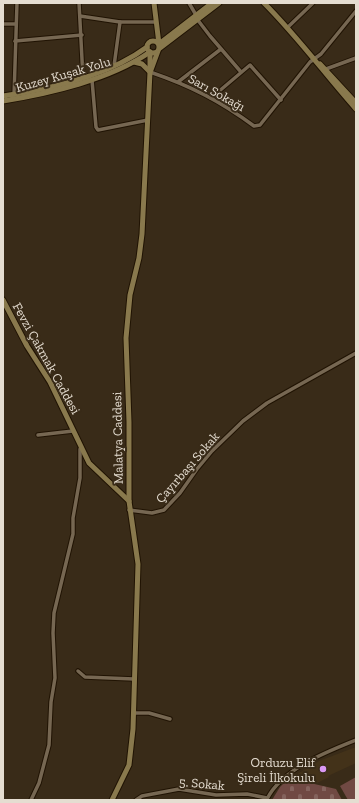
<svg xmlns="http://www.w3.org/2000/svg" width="359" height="803" viewBox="0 0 359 803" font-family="'Zilla Slab',serif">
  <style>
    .built { fill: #433219 }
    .cemetery { fill: url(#cemetery-stones) }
    .garden { fill: #704943 }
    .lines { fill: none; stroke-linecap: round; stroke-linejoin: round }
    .street-casing { stroke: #201303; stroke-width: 5.5 }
    .secondary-casing { stroke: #201303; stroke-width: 7 }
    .street { stroke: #766752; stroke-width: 3.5 }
    .secondary { stroke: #89794d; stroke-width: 5 }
    .poi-dot { fill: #dc99f4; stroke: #392b18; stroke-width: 1.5 }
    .labels { text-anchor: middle; stroke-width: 4; stroke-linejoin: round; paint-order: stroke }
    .street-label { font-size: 13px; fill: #e5ddd1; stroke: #392b18 }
    .poi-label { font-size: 13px; fill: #e5ddd1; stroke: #392b18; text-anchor: end }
  </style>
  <defs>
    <pattern id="cemetery-stones" width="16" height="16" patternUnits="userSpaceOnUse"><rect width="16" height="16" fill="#704943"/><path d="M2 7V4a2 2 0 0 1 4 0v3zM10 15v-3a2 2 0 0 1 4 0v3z" fill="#84635d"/></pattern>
  </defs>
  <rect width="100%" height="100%" fill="#392b18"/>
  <polygon class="built" points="356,747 356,763 328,776 329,777 317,783 315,781 310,783 286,781 319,761"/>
  <polygon class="cemetery" points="286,781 310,783 336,789 342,800 272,800 280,787"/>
  <polygon class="garden" points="356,777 356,800 348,800 340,786"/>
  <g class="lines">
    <g class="street-casing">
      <g id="street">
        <polyline points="79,3 83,78"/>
        <polyline points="189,3 196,15"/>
        <polyline points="80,16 120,22 156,22"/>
        <polyline points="197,19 210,36 241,72"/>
        <polyline points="3,24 16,24"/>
        <polyline points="288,27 313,3"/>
        <polyline points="15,41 82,35"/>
        <polyline points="114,66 120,22"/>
        <polyline points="326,69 356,58"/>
        <path d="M 150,72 C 191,86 220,101 254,126 L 260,125 L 310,62 L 321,54 L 356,11"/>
        <polyline points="92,80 96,127 98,130 148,120"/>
        <polyline points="178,82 221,49"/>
        <polyline points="14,96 17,3"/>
        <polyline points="211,98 250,65 281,100"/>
        <polyline points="38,435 73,431"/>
        <polyline points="129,510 152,513 164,510 180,493 197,469 212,451 243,421 267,403 356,353"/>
        <polyline points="78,671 85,677 134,679"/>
        <polyline points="134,713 149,713 170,719"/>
        <path d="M 267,799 C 282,769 326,752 356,740"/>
        <polyline points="31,800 39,783 49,745 51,702 55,678 53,633 54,613 73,534 73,518 80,478 80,449"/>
        <polyline points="136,800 142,796 179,789 216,795 247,794 267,798"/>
      </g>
    </g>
    <g class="secondary-casing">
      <g id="secondary">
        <polyline points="154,3 159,44 212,3"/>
        <path d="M 264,3 C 297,36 325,74 356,109"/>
        <circle cx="153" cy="47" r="6"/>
        <polyline points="160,48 219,3"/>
        <polyline points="134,62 142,64 150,72"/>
        <polyline points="320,64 356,103"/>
        <polyline points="151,70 158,51"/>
        <path d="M 3,96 C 51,89 108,76 147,47"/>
        <path d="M 3,101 C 51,93 109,80 150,52"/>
        <polyline points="3,300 27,346 50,382 89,463 129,501"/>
        <polyline points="112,800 129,765 133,729 138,564 129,501 129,422 126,338 130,295 139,258 142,234 150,72 150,52"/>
      </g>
    </g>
    <use href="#street" class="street"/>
    <use href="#secondary" class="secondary"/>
  </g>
  <circle class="poi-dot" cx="323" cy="769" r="4"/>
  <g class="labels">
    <g class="street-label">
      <text transform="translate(63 74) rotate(-16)" y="5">Kuzey Kuşak Yolu</text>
      <text transform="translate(217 92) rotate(29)" y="5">Sarı Sokağı</text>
      <text transform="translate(47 358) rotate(61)" y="5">Fevzi Çakmak Caddesi</text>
      <text transform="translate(117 438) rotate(-91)" y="5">Malatya Caddesi</text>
      <text transform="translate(187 467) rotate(-49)" y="5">Çayırbaşı Sokak</text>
      <text transform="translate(202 783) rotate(5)" y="5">5. Sokak</text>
    </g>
    <g class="poi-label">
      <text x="315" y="767">Orduzu Elif<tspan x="315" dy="15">Şireli İlkokulu</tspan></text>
    </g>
  </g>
  <rect width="359" height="803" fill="none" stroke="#e5ddd1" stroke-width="8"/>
</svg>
